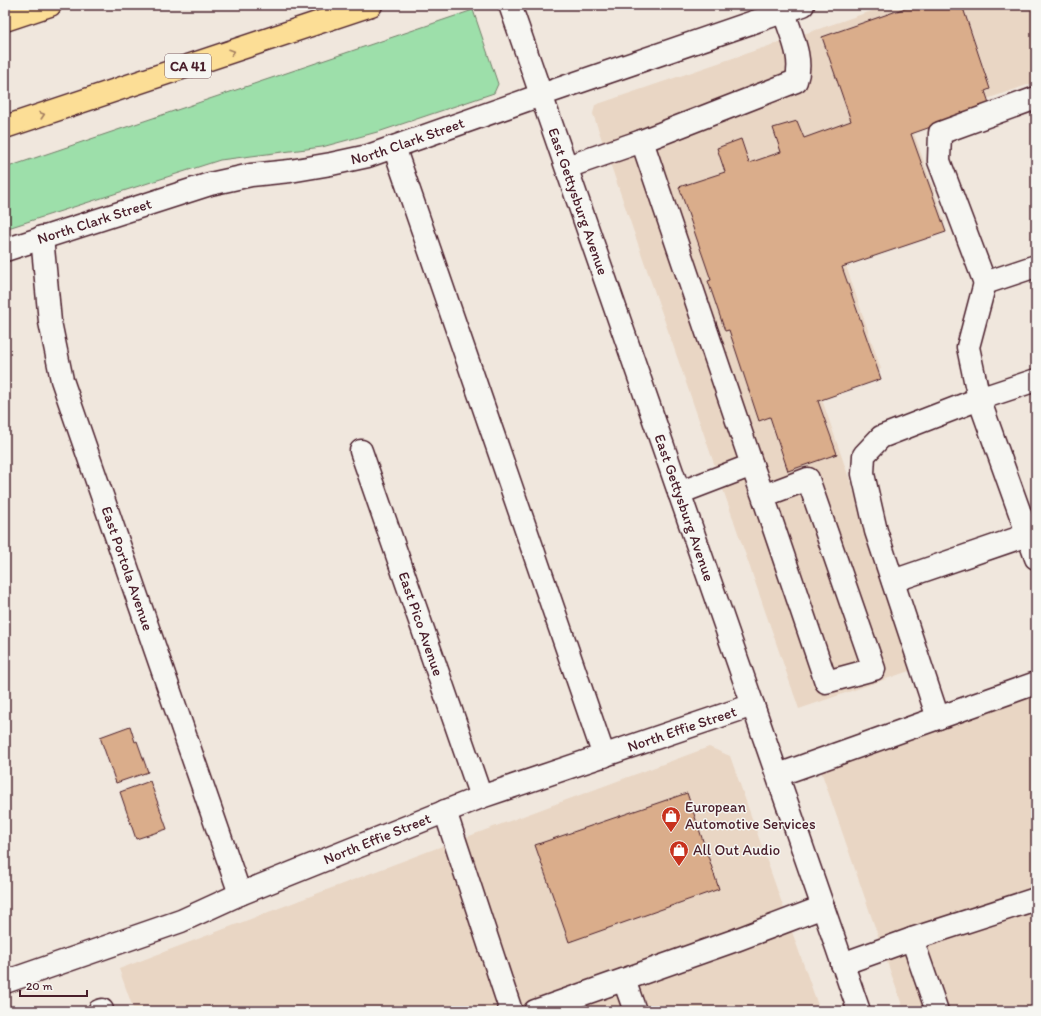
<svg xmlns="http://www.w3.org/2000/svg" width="1041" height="1016" viewBox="0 0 1041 1016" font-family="Itim,sans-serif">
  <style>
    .built { fill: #e9d6c4 }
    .green { fill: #9ddfaa; stroke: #747f6a }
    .building { fill: #daad8b; stroke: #4a1f2b }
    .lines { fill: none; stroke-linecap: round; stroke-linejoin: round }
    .minor-casing { stroke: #4a1f2b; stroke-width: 25 }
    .highway-casing { stroke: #4a1f2b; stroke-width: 25 }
    .minor { stroke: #f6f6f2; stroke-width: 22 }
    .highway { stroke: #fcde96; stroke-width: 22 }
    .oneway { stroke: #a37e60 }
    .labels { text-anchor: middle; stroke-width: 3; stroke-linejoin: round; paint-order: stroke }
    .shield { fill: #f6f6f2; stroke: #7e6067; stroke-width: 1 }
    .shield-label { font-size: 14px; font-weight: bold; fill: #4a1f2b }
    .street-label { font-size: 15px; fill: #4a1f2b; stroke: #f6f6f2 }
    .poi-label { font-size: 15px; fill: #4a1f2b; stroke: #f6f6f2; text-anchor: start }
  </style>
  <rect width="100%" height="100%" fill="#f0e7dd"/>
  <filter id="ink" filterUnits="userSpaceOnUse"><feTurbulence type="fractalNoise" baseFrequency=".025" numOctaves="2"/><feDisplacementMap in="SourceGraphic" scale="8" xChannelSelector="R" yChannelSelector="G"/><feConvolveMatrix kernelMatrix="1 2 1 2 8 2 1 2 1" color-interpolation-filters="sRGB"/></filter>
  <g filter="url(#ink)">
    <g class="built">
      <polygon points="889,5 1036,5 1036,82 911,125 945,222 843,257 881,369 819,391 915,669 799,709 593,114 595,105"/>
      <polygon points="1036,695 1036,1011 904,1011 820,768"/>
      <polygon points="709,747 730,756 820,1011 134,1011 119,969 429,851"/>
    </g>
    <polygon class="green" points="473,10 498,84 494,93 381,131 322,147 220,160 5,229 5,168"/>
    <g class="building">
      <polygon points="914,5 962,5 990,89 985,91 990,106 911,134 946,232 842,267 881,379 818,401 837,454 788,471 770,417 759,421 729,330 725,331 708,281 711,280 679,187 725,172 717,148 741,139 749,163 781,152 773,128 797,121 804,138 851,121 822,37"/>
      <polygon points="130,726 135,742 137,741 148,772 116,783 100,737"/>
      <polygon points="150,781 167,829 136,839 120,792"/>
      <polygon points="687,793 719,889 569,942 535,845"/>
    </g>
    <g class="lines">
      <g class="minor-casing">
        <g id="minor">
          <path id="s1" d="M 510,5 L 859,1011"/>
          <polyline points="1036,98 940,133 939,161 985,283 1036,266"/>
          <polyline points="394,147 604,756"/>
          <polyline points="567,167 642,141"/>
          <path id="s2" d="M 42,237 L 50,322 L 62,380 L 240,894"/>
          <path id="s3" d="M 5,250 L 210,184 L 251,175 L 290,171 L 331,164 L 368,156 L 541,95 L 803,5"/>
          <polyline points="985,283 968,347 979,399 1036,558"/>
          <path id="s4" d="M 361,451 L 481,797"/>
          <polyline points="752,465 763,496 826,682 874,669 808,479 763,496"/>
          <path d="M 679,493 L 752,465 L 642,141 L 796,81 C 804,58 790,33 784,12"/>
          <polyline points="893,581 1036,532"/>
          <polyline points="938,718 876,531 863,474 864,455 881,437 979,399 1036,380"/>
          <polyline points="778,775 1036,683"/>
          <polyline points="445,811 511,1011"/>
          <polyline points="912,939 937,1011"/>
          <polyline points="842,964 912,939 1036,899"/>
          <polyline points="624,980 635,1011"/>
          <path id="s5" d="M 5,982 L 181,921 L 240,894 L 481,797 L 753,705"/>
          <polyline points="99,1011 102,1010 102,1011"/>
          <polyline points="535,1011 736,940 823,907"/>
        </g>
      </g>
      <g class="highway-casing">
        <g id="highway">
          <polyline points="5,20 50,5"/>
          <polyline points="5,127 371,5"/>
        </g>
      </g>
      <use href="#minor" class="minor"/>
      <use href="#highway" class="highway"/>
    </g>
    <defs><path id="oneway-chevron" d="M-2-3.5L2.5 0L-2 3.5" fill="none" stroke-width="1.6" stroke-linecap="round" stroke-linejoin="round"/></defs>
    <g class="oneway">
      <use href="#oneway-chevron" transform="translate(232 52) rotate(-18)"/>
      <use href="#oneway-chevron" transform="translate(42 115) rotate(-18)"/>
    </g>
  </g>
  <defs>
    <g id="shop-pin" transform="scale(1)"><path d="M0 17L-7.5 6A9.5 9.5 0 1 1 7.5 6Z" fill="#c8321e" stroke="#f6f6f2"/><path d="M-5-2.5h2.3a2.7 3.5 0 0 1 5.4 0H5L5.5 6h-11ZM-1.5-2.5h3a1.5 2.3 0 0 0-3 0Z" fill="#fff"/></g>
  </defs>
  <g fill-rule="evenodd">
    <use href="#shop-pin" x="671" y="816"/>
    <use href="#shop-pin" x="679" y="850"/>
  </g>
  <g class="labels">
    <rect class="shield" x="165" y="54" width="46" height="24" rx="3"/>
    <g class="shield-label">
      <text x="188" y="71">CA 41</text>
    </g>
    <g class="street-label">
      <text dy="5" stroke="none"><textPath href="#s3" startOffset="418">North Clark Street</textPath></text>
      <text dy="5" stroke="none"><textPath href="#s1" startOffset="208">East Gettysburg Avenue</textPath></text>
      <text dy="5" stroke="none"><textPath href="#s3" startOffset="94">North Clark Street</textPath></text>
      <text dy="5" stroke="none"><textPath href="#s1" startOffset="532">East Gettysburg Avenue</textPath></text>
      <text dy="5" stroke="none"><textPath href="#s2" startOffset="344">East Portola Avenue</textPath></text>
      <text dy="5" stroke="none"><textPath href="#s4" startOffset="183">East Pico Avenue</textPath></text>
      <text dy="5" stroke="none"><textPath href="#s5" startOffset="723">North Effie Street</textPath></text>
      <text dy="5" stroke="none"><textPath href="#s5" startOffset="399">North Effie Street</textPath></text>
    </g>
    <g class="poi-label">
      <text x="685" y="812">European<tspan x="685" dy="17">Automotive Services</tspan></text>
      <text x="693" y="855">All Out Audio</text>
    </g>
  </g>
  <rect width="1041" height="1016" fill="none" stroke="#f6f6f2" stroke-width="20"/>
  <rect x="10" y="10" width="1021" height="996" fill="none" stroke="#4a1f2b" stroke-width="1.5" filter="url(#ink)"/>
  <path d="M20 990v6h67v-6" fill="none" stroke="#4a1f2b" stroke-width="2"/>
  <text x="26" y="990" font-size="12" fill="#4a1f2b" stroke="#f6f6f2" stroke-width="3" paint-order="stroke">20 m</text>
</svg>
